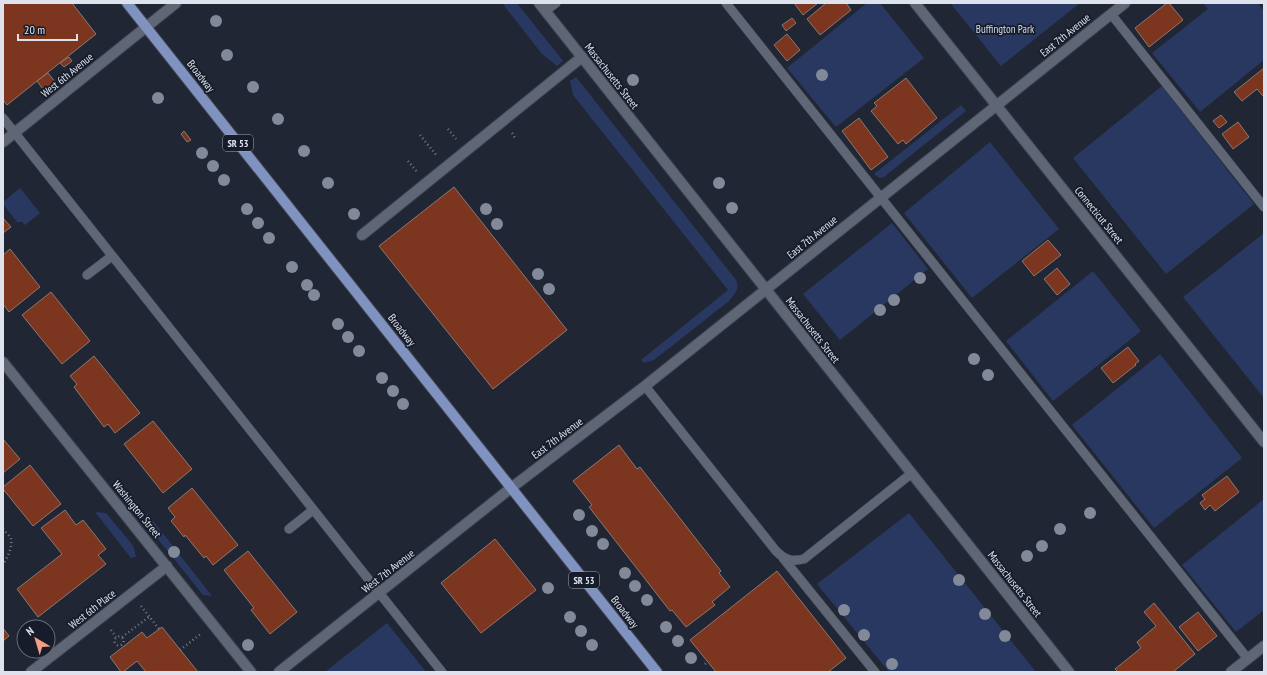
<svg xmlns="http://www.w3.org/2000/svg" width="1267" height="675" viewBox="0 0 1267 675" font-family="'PT Sans Narrow',sans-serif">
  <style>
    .green { fill: #293860 }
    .building { fill: #7c361f; stroke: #8c7872 }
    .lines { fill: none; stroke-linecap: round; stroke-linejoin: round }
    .service-casing { stroke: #3d424d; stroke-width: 10 }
    .pedestrian-casing { stroke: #3d424d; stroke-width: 12 }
    .minor-casing { stroke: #3d424d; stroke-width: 12 }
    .tertiary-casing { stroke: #3d424d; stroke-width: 12 }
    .primary-casing { stroke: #3d424d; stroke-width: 12 }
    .path { stroke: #777c88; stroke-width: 2.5; stroke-dasharray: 1 3; stroke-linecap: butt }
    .service { stroke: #5f6676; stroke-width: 9 }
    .pedestrian { stroke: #5f6676; stroke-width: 10 }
    .minor { stroke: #5f6676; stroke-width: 10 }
    .tertiary { stroke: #5f6676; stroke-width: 10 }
    .primary { stroke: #7f92c0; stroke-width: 10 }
    .tree { fill: #828a9a }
    .labels { text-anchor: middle; stroke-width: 3.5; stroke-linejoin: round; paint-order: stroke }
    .shield { fill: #171c2a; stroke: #a2a7b2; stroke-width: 1 }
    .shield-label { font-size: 10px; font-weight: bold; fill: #dee2ec }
    .park-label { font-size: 11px; fill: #d3dbed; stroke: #171c2a }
    .street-label { font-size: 11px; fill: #dee2ec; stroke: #171c2a }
  </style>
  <rect width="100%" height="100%" fill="#202634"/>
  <g class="green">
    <polygon points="502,3 517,3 563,61 557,66 542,54"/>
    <polygon points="867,3 880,3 924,58 836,127 787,68"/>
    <polygon points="950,3 1080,3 1001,66"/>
    <polygon points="1203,3 1257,3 1264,11 1264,60 1200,112 1152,53 1208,9"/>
    <path d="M 576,77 L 736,280 C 740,289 735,294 729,301 L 654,360 L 644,363 L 641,360 L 728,290 L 573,95 L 570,81 Z"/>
    <polygon points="1162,86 1254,204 1166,274 1073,158"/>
    <polygon points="961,105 966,111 884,177 879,178 874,174"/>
    <polygon points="990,142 1059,229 972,298 904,213"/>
    <polygon points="20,188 40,213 25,225 22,222 17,222 3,204 3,202"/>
    <polygon points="892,223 928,269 840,340 803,294"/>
    <polygon points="1264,233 1264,398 1183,297"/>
    <polygon points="1093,271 1141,331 1053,401 1006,341"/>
    <polygon points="1160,354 1242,458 1154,528 1072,425"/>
    <polygon points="1264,499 1264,610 1236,632 1182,565"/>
    <polygon points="95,512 106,513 131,543 134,548 136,557 131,558"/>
    <polygon points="147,513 212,596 203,595 145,523"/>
    <polygon points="909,513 1036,672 889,672 817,584"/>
    <polygon points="387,623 426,672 325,672"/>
  </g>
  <g class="building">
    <polygon points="3,3 72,3 96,34 7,105 3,100"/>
    <polygon points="794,3 818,3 803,15"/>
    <polygon points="826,3 846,3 851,10 820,35 807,19"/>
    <polygon points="1167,3 1169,3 1183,20 1149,47 1135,28"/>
    <polygon points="792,18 796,23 786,31 782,25"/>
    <polygon points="787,34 800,50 787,61 774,45"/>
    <polygon points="69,57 72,61 64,67 60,63"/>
    <polygon points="1264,68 1264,96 1263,96 1257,89 1242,101 1234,92"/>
    <polygon points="48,73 56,83 45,92 37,81"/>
    <polygon points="906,78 937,118 906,144 903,140 898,144 871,111 877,106 874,103"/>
    <polygon points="1221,115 1227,122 1219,128 1213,121"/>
    <polygon points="859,118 888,157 871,170 842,131"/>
    <polygon points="1238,122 1249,137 1233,149 1222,134"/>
    <polygon points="184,131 191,140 187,142 181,134"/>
    <polygon points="454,187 567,330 493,389 379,246"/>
    <polygon points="3,218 11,227 3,233"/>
    <polygon points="1048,240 1061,255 1034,276 1022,261"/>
    <polygon points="10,249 40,287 9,312 3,304 3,255"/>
    <polygon points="1057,268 1070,284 1057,295 1044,279"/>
    <polygon points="51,292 90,341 62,364 22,315"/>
    <polygon points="1128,347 1139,361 1135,364 1136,365 1113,383 1101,368"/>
    <polygon points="94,356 140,413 115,433 108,424 104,427 74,387 77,384 70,376"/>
    <polygon points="153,421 192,469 163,493 124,444"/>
    <polygon points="3,439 20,459 3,473"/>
    <polygon points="619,445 637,469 640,467 721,571 719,573 730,587 712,602 715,605 686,627 672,610 670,611 589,507 592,505 573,481"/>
    <polygon points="30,465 61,504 33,526 3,489 3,487"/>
    <polygon points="1227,476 1239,492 1215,511 1210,505 1205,510 1200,503 1205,499 1202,495"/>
    <polygon points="192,488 238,545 213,565 206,556 204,558 185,535 184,537 171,521 175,517 168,508"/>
    <polygon points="65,510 76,525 83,520 106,549 98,555 106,564 38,617 17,589 62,554 41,528"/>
    <polygon points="495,539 536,590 481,633 441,583"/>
    <polygon points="248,551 297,612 270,634 251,610 254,608 224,570"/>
    <polygon points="777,571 846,658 828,672 716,672 690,640"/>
    <polygon points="1154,603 1195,654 1173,672 1118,672 1115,669 1141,648 1137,642 1156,626 1144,612"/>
    <polygon points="1198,612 1217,636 1198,651 1179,627"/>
    <polygon points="162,627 198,672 146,672 137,661 123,672 121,672 110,657 142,632 147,638"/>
    <polygon points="3,628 9,636 3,641"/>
  </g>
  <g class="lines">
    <g class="service-casing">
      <g id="service">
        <polyline points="726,3 1248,659"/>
        <polyline points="545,11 556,3"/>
        <polyline points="1111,14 1264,207"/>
        <polyline points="3,118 442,672"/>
        <polyline points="87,275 112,256"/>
        <path d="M 645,386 L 776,551 C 785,560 792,562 804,559 L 912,473"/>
        <polyline points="289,529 313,510"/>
        <polyline points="783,558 875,672"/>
      </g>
    </g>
    <g class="pedestrian-casing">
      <polyline id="pedestrian" points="362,235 582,57"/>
    </g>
    <g class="minor-casing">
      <g id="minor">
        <polyline points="915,3 1264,442"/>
        <polyline points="3,142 176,3"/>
        <polyline points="3,362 251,672"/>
        <polyline points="31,672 167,566"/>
        <polyline points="279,672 511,488 645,386 1125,3"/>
      </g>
    </g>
    <g class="tertiary-casing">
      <g id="tertiary">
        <polyline points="539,3 1069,672"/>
        <polyline points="1231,672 1264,646"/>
      </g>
    </g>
    <g class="primary-casing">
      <polyline id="primary" points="127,3 657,672"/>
    </g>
    <g class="path">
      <polyline points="448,129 456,139"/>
      <polyline points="512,133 515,138"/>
      <polyline points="420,135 437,156"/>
      <polyline points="408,161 418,173"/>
      <path d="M 3,529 C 5,532 10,536 11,539 C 13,546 7,559 3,564"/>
      <polyline points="141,606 159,629"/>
      <polyline points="111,630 116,637"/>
      <circle cx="119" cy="641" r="4.5"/>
      <polyline points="122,637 149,617"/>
      <polyline points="180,650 202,633"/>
      <polyline points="705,664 707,662"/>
    </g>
    <use href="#service" class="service"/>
    <use href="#pedestrian" class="pedestrian"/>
    <use href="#minor" class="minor"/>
    <use href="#tertiary" class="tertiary"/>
    <use href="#primary" class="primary"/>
  </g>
  <g class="tree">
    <circle cx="216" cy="21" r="6"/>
    <circle cx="227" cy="55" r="6"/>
    <circle cx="822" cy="75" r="6"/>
    <circle cx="633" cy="80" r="6"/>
    <circle cx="253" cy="87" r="6"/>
    <circle cx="158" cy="98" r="6"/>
    <circle cx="278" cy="119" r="6"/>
    <circle cx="304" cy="151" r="6"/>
    <circle cx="202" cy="153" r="6"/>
    <circle cx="213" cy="166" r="6"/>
    <circle cx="224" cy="180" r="6"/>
    <circle cx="328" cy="183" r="6"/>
    <circle cx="719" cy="183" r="6"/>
    <circle cx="732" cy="208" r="6"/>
    <circle cx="247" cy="209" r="6"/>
    <circle cx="486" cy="209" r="6"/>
    <circle cx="354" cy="214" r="6"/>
    <circle cx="258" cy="223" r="6"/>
    <circle cx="497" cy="224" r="6"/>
    <circle cx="269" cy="238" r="6"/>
    <circle cx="292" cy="267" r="6"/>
    <circle cx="538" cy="274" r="6"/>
    <circle cx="920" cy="278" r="6"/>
    <circle cx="307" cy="285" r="6"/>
    <circle cx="549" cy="289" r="6"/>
    <circle cx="314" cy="295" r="6"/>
    <circle cx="894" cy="300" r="6"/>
    <circle cx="880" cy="310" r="6"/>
    <circle cx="338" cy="324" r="6"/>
    <circle cx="348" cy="337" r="6"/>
    <circle cx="359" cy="351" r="6"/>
    <circle cx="974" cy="359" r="6"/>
    <circle cx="988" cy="375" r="6"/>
    <circle cx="382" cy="378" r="6"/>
    <circle cx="393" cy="391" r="6"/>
    <circle cx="403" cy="404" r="6"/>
    <circle cx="1090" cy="513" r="6"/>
    <circle cx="579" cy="515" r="6"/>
    <circle cx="1060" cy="529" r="6"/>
    <circle cx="592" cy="531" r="6"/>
    <circle cx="603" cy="544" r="6"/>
    <circle cx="1042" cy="546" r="6"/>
    <circle cx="174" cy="552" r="6"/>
    <circle cx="1027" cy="556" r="6"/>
    <circle cx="625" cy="573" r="6"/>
    <circle cx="959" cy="580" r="6"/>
    <circle cx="635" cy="586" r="6"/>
    <circle cx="548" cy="588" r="6"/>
    <circle cx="647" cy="600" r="6"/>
    <circle cx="844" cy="610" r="6"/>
    <circle cx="985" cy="614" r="6"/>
    <circle cx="570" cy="617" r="6"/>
    <circle cx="666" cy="627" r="6"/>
    <circle cx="581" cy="631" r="6"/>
    <circle cx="864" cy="635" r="6"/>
    <circle cx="1005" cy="636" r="6"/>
    <circle cx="678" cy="641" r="6"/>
    <circle cx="248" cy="645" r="6"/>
    <circle cx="592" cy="645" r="6"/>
    <circle cx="691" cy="658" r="6"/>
    <circle cx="892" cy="664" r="6"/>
  </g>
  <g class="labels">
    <g class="shield">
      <rect x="223" y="135" width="30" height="16" rx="3"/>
      <rect x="569" y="572" width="30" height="16" rx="3"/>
    </g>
    <g class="shield-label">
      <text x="238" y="147">SR 53</text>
      <text x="584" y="584">SR 53</text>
    </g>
    <g class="park-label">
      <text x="1005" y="33">Buffington Park</text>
    </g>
    <g class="street-label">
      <text transform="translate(1065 35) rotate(-39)" y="4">East 7th Avenue</text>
      <text transform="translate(67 75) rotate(-39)" y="4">West 6th Avenue</text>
      <text transform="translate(201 76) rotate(52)" y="4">Broadway</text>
      <text transform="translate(612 76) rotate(52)" y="4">Massachusetts Street</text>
      <text transform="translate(1099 215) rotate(51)" y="4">Connecticut Street</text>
      <text transform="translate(812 237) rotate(-39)" y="4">East 7th Avenue</text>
      <text transform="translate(402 330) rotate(52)" y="4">Broadway</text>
      <text transform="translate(813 330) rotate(52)" y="4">Massachusetts Street</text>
      <text transform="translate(557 438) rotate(-37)" y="4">East 7th Avenue</text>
      <text transform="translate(137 509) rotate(51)" y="4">Washington Street</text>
      <text transform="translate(388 571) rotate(-38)" y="4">West 7th Avenue</text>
      <text transform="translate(1015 584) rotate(52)" y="4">Massachusetts Street</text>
      <text transform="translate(92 609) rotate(-38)" y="4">West 6th Place</text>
      <text transform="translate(625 612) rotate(52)" y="4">Broadway</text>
    </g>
  </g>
  <rect width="1267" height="675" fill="none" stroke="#dee2ec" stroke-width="8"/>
  <g transform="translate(36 639) rotate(322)"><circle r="19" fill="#171c2a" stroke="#676b78"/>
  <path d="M0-3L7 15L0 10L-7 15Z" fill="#f39f84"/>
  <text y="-6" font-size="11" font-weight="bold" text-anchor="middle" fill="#dee2ec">N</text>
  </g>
  <path d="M18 34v6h59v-6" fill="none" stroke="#dee2ec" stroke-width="2"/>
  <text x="24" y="34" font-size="12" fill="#dee2ec" stroke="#171c2a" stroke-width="3" paint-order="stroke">20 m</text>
</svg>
